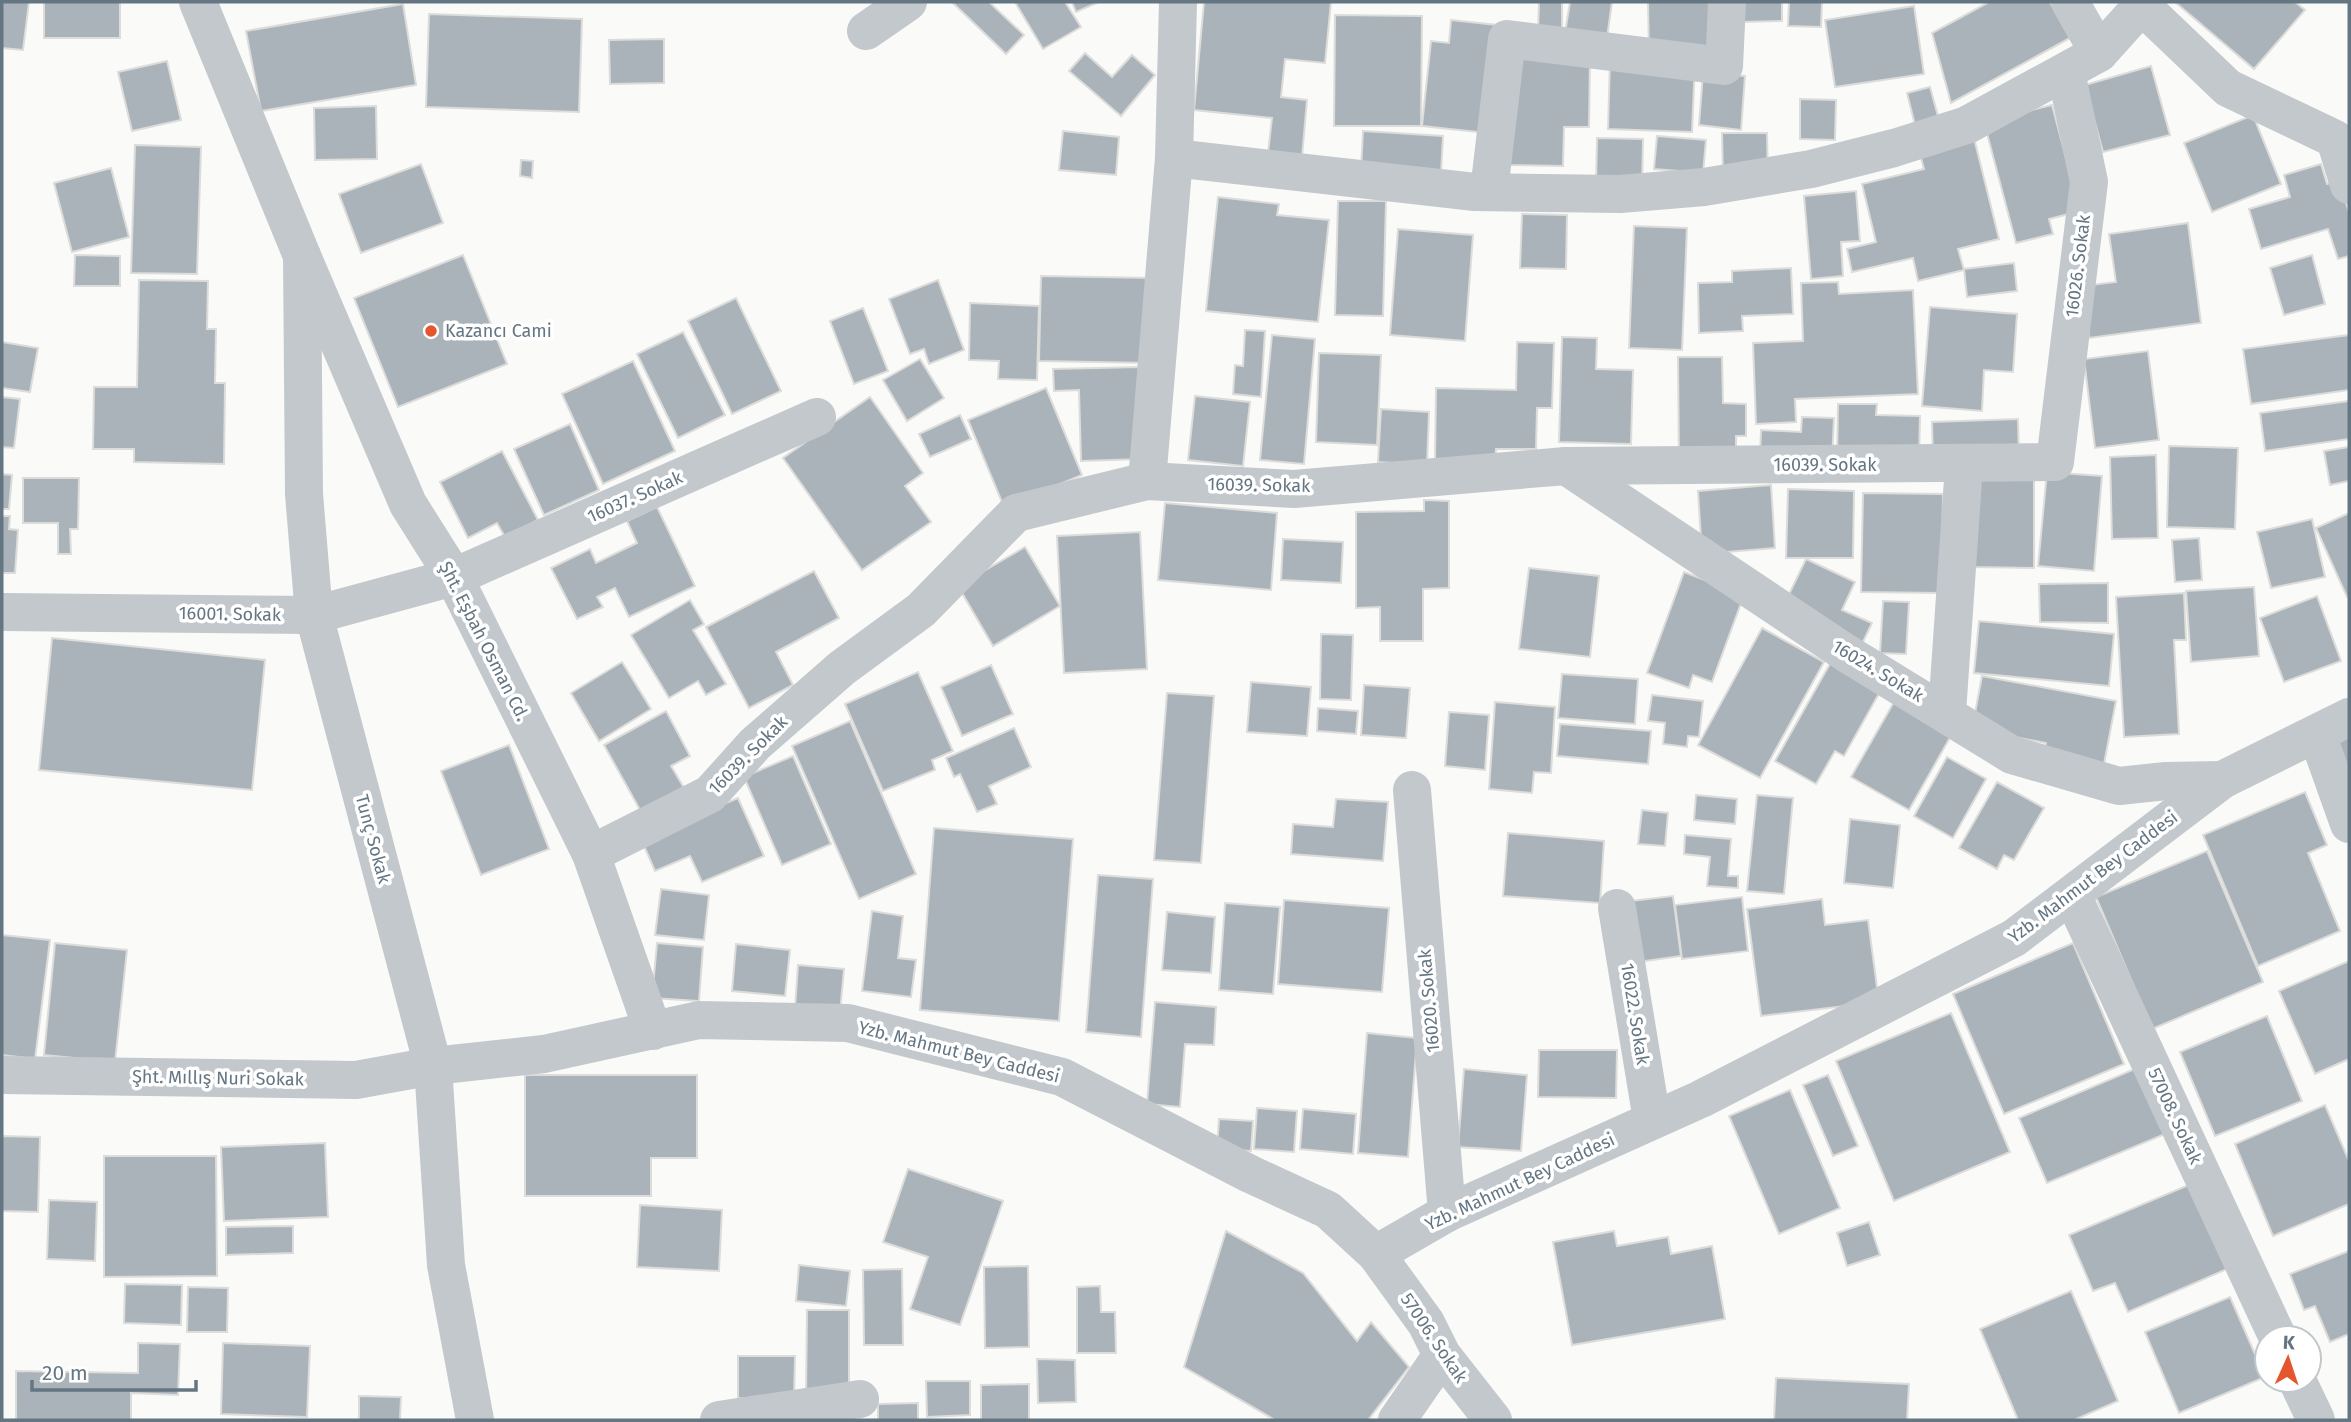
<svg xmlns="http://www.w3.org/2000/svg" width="2351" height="1422" viewBox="0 0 2351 1422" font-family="'Fira Sans',sans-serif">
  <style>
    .building { fill: #aab3b9; stroke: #dcdcda; stroke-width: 2 }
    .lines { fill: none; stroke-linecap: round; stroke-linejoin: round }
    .minor { stroke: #c3c8cc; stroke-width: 38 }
    .poi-dot { fill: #e4572e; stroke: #fff; stroke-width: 2.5 }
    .labels { text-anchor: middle; stroke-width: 7; stroke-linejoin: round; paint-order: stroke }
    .street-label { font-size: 18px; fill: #657683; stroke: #fff }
    .poi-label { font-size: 18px; fill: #657683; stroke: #fff; text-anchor: start }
  </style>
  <rect width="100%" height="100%" fill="#fafaf8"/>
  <g class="building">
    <polygon points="2,2 29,2 23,50 2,48"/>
    <rect x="44" y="2" width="76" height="36"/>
    <polygon points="952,2 989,2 1024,35 1006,54"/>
    <polygon points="1015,2 1065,2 1081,27 1043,49"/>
    <polygon points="1072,2 1099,2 1076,12"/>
    <polygon points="1204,2 1331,2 1325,63 1285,59 1281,97 1307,100 1302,157 1268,153 1272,118 1194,110"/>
    <polygon points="1539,2 1562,2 1562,32 1538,32"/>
    <polygon points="1570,2 1612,2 1607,38 1565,33"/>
    <polygon points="1648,2 1719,2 1720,52 1649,53"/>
    <polygon points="1741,2 1782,2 1782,21 1741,22"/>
    <polygon points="1789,2 1822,2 1821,27 1788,26"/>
    <polygon points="1989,2 2050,2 2070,38 1951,103 1932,33"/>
    <polygon points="2175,2 2295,2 2305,10 2254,69"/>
    <polygon points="403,4 416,85 261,111 246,31"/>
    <polygon points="1914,6 1924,74 1835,87 1825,20"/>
    <polygon points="429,14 582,19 579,112 426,107"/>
    <polygon points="1335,15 1422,16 1421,126 1334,126"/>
    <polygon points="1451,20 1497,25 1487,133 1422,126 1431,41 1449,43"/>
    <polygon points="664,39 664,83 610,84 609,40"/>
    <polygon points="1085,53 1112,77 1132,55 1155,75 1121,116 1069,71"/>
    <polygon points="1508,56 1590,57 1589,127 1564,127 1563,166 1507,165"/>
    <polygon points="1610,60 1695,62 1692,132 1608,129"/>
    <polygon points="167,61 181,120 132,131 118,72"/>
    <polygon points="2151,66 2170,135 2103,152 2085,85"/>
    <polygon points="1703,73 1745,76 1741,130 1699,125"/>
    <polygon points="1930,87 1941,127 1917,133 1907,93"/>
    <polygon points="1800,99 1836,100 1835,140 1800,139"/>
    <polygon points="2052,105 2080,211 2049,219 2053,234 2016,243 1984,122"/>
    <polygon points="376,106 377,159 315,160 314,108"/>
    <polygon points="2253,115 2281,184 2212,212 2184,143"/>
    <polygon points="1063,131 1119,137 1116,175 1059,170"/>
    <polygon points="1363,131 1443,136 1441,174 1361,169"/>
    <polygon points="1722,133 1767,133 1768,176 1723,176"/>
    <polygon points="1973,134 1999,239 1958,249 1964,270 1918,281 1913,258 1852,272 1847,249 1876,242 1862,184 1924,169 1918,147"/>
    <polygon points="1657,136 1706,140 1703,173 1654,169"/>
    <polygon points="1597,138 1643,139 1642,188 1596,187"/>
    <polygon points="135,145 201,147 197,274 131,273"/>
    <polygon points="521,160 533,161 532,178 520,176"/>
    <polygon points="421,164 443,223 361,253 339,194"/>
    <polygon points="2321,164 2327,184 2339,180 2349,213 2349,256 2338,259 2328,229 2261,249 2249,209 2290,197 2284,175"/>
    <polygon points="111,168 129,237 72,252 54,183"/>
    <polygon points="1856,191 1860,241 1841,242 1843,276 1811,279 1804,196"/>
    <polygon points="1218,197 1279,204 1277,215 1329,220 1318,322 1206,311"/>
    <polygon points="1338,201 1386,201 1383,316 1335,315"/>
    <polygon points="1522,214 1567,215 1566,269 1520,268"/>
    <polygon points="2188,223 2201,323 2089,338 2082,286 2116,282 2109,234"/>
    <polygon points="1634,226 1687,228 1682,350 1629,348"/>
    <polygon points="1398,229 1473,235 1465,341 1390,335"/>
    <polygon points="75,255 120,256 120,286 74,286"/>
    <polygon points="463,255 507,364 398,407 354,298"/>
    <polygon points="2312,255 2325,304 2284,315 2270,268"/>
    <polygon points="2014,263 2017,291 1967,297 1964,269"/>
    <polygon points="1791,268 1793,314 1742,316 1743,331 1699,333 1698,283 1732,282 1732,271"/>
    <polygon points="1041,276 1153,278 1152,363 1039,361"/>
    <polygon points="139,280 208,281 207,329 216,329 215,383 225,383 224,464 134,462 134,449 93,449 94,387 137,387"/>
    <polygon points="938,280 964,350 929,364 924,349 910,354 889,299"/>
    <polygon points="1838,282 1839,294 1913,290 1918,394 1795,399 1796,422 1756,424 1753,343 1803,341 1801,283"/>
    <polygon points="736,298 781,391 732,414 688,321"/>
    <polygon points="970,303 1039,306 1037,380 998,379 999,361 969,360"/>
    <polygon points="1930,307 2017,314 2013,372 1984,370 1982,411 1922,406"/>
    <polygon points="863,308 888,371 854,384 830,321"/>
    <polygon points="1245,330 1265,331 1261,397 1233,394 1235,365 1243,366"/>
    <polygon points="683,332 725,415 678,438 637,354"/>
    <polygon points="1272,335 1315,339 1304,464 1260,460"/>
    <polygon points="2349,335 2349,390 2251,404 2243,349"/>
    <polygon points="1562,337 1597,338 1596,369 1633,370 1631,444 1559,442"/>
    <polygon points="2,342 38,348 30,392 2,388"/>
    <polygon points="1517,342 1554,343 1552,408 1537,408 1536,449 1496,449 1495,463 1435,461 1436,388 1516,390"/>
    <polygon points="2148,351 2159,440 2095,448 2084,359"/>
    <polygon points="1319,353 1381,355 1377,445 1316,442"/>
    <polygon points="1678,357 1722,357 1723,403 1746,404 1746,436 1736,436 1736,460 1679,461"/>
    <polygon points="920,359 944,398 907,421 883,380"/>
    <polygon points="633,361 675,451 603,484 562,394"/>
    <polygon points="1140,367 1143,459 1081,461 1079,390 1054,391 1053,369"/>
    <polygon points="1046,388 1082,475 1004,507 968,420"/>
    <polygon points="1195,396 1250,402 1243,466 1188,460"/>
    <polygon points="2,397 20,399 14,448 2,447"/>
    <polygon points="870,397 923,473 905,486 931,522 862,570 783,458"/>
    <polygon points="2349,401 2349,439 2265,451 2260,413"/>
    <polygon points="1838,404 1877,404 1876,415 1920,416 1919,459 1837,458"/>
    <polygon points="1381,409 1429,412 1427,465 1378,462"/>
    <polygon points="960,415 971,439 930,457 919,434"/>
    <polygon points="1802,417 1834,418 1832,460 1760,456 1761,430 1801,432"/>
    <polygon points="2018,419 2019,457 1933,461 1932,422"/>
    <polygon points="570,424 599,490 544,515 514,449"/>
    <polygon points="2169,446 2238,448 2235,529 2167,527"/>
    <polygon points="2349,447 2349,481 2330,485 2324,451"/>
    <polygon points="502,451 538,520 505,537 497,523 468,538 440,482"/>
    <polygon points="2156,455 2158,538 2112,539 2110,457"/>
    <polygon points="2047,472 2102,476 2094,571 2038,566"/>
    <polygon points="2,474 12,475 9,509 2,509"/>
    <polygon points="1973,477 2034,477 2034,568 1972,567"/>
    <polygon points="23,478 79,478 78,529 70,529 71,554 58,554 58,523 23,523"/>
    <polygon points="1771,485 1775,548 1702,554 1698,491"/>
    <polygon points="1788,489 1854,491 1853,558 1786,558"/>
    <polygon points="1863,493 1943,494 1941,593 1861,592"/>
    <polygon points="1424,500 1449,501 1449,588 1423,589 1423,641 1380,641 1380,607 1356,608 1356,512 1424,511"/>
    <polygon points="1165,503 1277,513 1271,590 1158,580"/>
    <polygon points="657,507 695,586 629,617 615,588 597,597 603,607 577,619 551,568 590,549 596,563 637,543 627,521"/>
    <polygon points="2349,513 2349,596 2347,597 2316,528"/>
    <polygon points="2,516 10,516 9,529 18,530 15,573 2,573"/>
    <polygon points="2312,519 2325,577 2271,588 2257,532"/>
    <polygon points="1140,532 1147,669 1064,673 1057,536"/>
    <polygon points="2199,538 2202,580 2175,582 2172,540"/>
    <polygon points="1283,539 1343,542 1341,583 1281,580"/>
    <polygon points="1025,547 1060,606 993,646 958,586"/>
    <polygon points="1806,559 1855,582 1842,610 1872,623 1861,646 1782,609"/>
    <polygon points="1529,568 1599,576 1590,657 1519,649"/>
    <polygon points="814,571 839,618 776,652 793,685 749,708 706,627"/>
    <polygon points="1684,572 1744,595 1712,682 1693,675 1689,688 1647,673"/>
    <polygon points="2108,583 2108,623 2040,622 2039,584"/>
    <polygon points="2254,587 2259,656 2191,662 2186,591"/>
    <polygon points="2184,593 2186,640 2174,640 2179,734 2124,737 2116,597"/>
    <polygon points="2317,596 2341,661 2284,682 2260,618"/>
    <polygon points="690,600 704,624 693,630 726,684 706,695 698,681 669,698 631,635"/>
    <polygon points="1883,601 1909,602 1906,654 1880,653"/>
    <polygon points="1979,621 2114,634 2109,686 1974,673"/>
    <polygon points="1762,628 1824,662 1760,778 1698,745"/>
    <polygon points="1321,634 1353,635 1351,700 1320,699"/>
    <polygon points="52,638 265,660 252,790 39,770"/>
    <polygon points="622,662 651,709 599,741 571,693"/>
    <polygon points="1831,662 1881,690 1844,756 1835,751 1816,784 1775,761"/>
    <polygon points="991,665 1013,714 962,736 941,687"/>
    <polygon points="918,672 953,751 932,760 935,770 883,791 845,704"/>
    <polygon points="1562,674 1638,679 1635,724 1558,718"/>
    <polygon points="1982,676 2116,701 2104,764 2044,754 2046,743 1972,729"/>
    <polygon points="1251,682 1311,687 1307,736 1247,732"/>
    <polygon points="1364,685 1410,688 1406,738 1361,735"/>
    <polygon points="1167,693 1214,696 1201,863 1154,860"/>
    <polygon points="1652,695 1703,701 1699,737 1688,736 1687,747 1663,744 1665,723 1648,721"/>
    <polygon points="1495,702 1555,707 1551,773 1534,772 1532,793 1489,789"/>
    <polygon points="1894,702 1952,734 1909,810 1851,777"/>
    <polygon points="1318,708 1358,711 1356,734 1317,731"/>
    <polygon points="666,711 690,756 671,766 687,793 644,817 604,745"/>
    <polygon points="1449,712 1489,715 1485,770 1445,766"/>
    <polygon points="850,721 916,874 859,899 792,746"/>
    <polygon points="1560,724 1651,731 1648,764 1557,756"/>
    <polygon points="1014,728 1031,767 989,786 997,804 977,812 960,774 954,777 946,758"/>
    <polygon points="2349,737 2349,798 2325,749"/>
    <polygon points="509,745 549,849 481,875 441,771"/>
    <polygon points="793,756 831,844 782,865 744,777"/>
    <polygon points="1947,757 1986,779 1953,838 1914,816"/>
    <polygon points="1997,782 2044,808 2014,860 2004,855 1997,869 1959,848"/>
    <polygon points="2305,792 2327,845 2308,853 2340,931 2258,966 2203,835"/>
    <polygon points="1696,795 1737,799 1735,824 1694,820"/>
    <polygon points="1757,795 1793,798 1784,894 1747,891"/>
    <polygon points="738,798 764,856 702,882 690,856 655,871 641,839"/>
    <polygon points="1336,799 1388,802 1383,861 1291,854 1293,824 1333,827"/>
    <polygon points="1642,810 1668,813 1665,846 1638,844"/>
    <polygon points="1850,819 1900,825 1893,888 1844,883"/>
    <polygon points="934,828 1073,839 1059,1021 920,1010"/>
    <polygon points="1508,833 1604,841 1600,903 1503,896"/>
    <polygon points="1685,835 1731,839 1728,876 1738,876 1738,888 1707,886 1710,857 1684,854"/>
    <polygon points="2207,851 2263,982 2152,1029 2096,897"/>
    <polygon points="1098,875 1153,879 1141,1037 1086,1032"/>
    <polygon points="661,889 709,895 704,940 655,935"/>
    <polygon points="1673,896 1681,956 1638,962 1631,901"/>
    <polygon points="1742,897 1748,951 1682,959 1675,905"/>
    <polygon points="1822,899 1825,925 1868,920 1879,1002 1761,1016 1747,909"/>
    <polygon points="1284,900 1389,908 1382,992 1278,984"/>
    <polygon points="1225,903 1280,907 1273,994 1219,990"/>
    <polygon points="872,911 903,916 898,958 916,960 911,997 862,991"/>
    <polygon points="1167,912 1215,917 1211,973 1162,970"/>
    <polygon points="2,935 50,940 35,1059 2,1055"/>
    <polygon points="55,943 127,950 115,1062 44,1055"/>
    <polygon points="657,943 703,947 699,1001 652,998"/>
    <polygon points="2073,943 2124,1064 2004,1114 1953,994"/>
    <polygon points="736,944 790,950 785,996 732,991"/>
    <polygon points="2349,961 2349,1059 2315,1074 2279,991"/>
    <polygon points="798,965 844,969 840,1012 795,1008"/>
    <polygon points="1155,1002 1216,1007 1214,1045 1185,1044 1180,1107 1147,1104"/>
    <polygon points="1951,1013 2010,1152 1894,1201 1836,1061"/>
    <polygon points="2267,1016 2302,1101 2215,1136 2180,1052"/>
    <polygon points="1367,1033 1417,1038 1408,1157 1358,1153"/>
    <polygon points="1539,1050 1617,1050 1616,1098 1538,1097"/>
    <polygon points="2137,1068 2165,1134 2047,1183 2019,1118"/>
    <polygon points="1464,1069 1527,1075 1521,1151 1458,1147"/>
    <polygon points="525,1075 697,1075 697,1158 651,1158 651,1196 525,1196"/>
    <polygon points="1828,1075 1858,1146 1833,1156 1803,1085"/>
    <polygon points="1790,1090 1840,1208 1779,1234 1729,1116"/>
    <polygon points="2325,1105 2349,1161 2349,1204 2273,1236 2235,1144"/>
    <polygon points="1257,1108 1297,1111 1294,1152 1254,1149"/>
    <polygon points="1303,1109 1356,1114 1353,1154 1300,1149"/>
    <polygon points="1219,1119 1253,1121 1251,1151 1217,1149"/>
    <polygon points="2,1136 40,1137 38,1212 2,1211"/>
    <polygon points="325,1143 328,1217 224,1221 221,1147"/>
    <polygon points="104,1156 216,1156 217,1276 104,1277"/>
    <polygon points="908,1169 1003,1201 960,1325 910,1309 928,1257 883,1242"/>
    <polygon points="2191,1184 2227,1269 2128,1312 2115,1283 2093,1291 2069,1235"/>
    <polygon points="49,1200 97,1202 95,1261 47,1259"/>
    <polygon points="640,1205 722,1210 719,1271 637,1267"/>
    <polygon points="1869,1222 1880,1255 1847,1266 1837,1233"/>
    <polygon points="293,1226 293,1253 226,1255 226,1227"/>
    <polygon points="1226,1231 1303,1273 1357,1341 1371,1322 1409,1367 1368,1420 1275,1420 1184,1367"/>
    <polygon points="1614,1231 1617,1246 1668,1237 1671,1254 1712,1246 1725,1319 1572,1345 1553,1242"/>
    <polygon points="2349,1251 2349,1334 2330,1342 2315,1306 2304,1310 2290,1274"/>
    <polygon points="799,1265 850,1271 846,1306 796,1301"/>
    <polygon points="1028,1266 1029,1347 985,1348 984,1267"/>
    <polygon points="902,1269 903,1345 864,1345 863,1270"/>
    <polygon points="125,1284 182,1285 181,1325 124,1323"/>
    <polygon points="1100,1286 1101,1312 1115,1312 1116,1353 1077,1353 1077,1287"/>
    <polygon points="188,1287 228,1288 227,1332 187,1332"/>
    <polygon points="2071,1291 2118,1401 2074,1420 2018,1420 1980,1329"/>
    <polygon points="2230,1297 2265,1377 2179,1413 2145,1332"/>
    <polygon points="807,1310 849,1310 849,1395 806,1396"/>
    <polygon points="138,1343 180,1344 178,1395 131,1393 131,1420 16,1420 16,1371 138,1373"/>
    <polygon points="223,1343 310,1346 307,1417 221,1414"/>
    <polygon points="738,1356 795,1356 794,1399 738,1398"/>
    <polygon points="1037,1359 1075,1360 1076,1402 1038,1403"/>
    <polygon points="1776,1378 1909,1384 1907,1420 1774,1420"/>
    <polygon points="926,1381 970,1381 970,1415 927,1417"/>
    <polygon points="1029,1384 1029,1420 981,1420 981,1385"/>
    <polygon points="359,1396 401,1397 400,1420 359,1420"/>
    <polygon points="918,1403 918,1420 878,1420 878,1404"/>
  </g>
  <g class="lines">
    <g class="minor">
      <polyline points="198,2 302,256 408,504 454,577 591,854 653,1031"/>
      <polyline points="2070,2 2099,53"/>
      <polyline points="2142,6 2228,88 2335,139 2349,185"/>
      <polyline points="866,31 908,2"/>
      <polyline points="1174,158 1178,2"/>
      <polyline points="1489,191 1507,39 1724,66 1727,2"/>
      <polyline points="302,256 304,494 314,615 433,1066 446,1265 475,1420"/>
      <polyline points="1566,466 1846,653 2012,755 2119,786 2166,781 2222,780"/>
      <polyline points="1147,481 1174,158 1475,192 1620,194 1704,187 1811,169 1894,148 1967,125 2099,53 2145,2"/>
      <polyline points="2,612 314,615 454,577 817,417"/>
      <polyline points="1947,713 1964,465"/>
      <polyline points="2317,734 2349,824"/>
      <polyline points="1412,790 1447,1213"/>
      <polyline points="591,854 710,794 755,744 842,668 921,610 1016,513 1147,481 1294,489 1566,466 2055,462 2089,182 2066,72"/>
      <polyline points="2072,895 2278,1338"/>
      <polyline points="1617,908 1652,1120"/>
      <polyline points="2,1075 356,1080 433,1066 544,1054 699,1020 848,1023 1062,1077 1250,1174 1328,1210 1376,1254 1426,1323 1442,1355 1493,1420"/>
      <polyline points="1376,1254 1447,1213 1701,1099 2014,938 2222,780 2349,717"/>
      <polyline points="2297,1380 2316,1420"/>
      <polyline points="719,1420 860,1399"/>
      <polyline points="1397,1420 1442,1355"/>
    </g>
  </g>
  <circle class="poi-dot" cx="431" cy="331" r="7"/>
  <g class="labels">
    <g class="street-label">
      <text transform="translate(2078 266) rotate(-83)" y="6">16026. Sokak</text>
      <text x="1825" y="471">16039. Sokak</text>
      <text transform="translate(1259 485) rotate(1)" y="6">16039. Sokak</text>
      <text transform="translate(635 497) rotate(-24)" y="6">16037. Sokak</text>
      <text transform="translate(230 614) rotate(1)" y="6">16001. Sokak</text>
      <text transform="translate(484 641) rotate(63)" y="6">Şht. Eşbah Osman Cd.</text>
      <text transform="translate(1878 671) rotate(31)" y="6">16024. Sokak</text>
      <text transform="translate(748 755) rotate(-45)" y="6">16039. Sokak</text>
      <text transform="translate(373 839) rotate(75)" y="6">Tunç Sokak</text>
      <text transform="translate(2093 877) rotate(-37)" y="6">Yzb. Mahmut Bey Caddesi</text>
      <text transform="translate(1429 1001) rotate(-95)" y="6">16020. Sokak</text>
      <text transform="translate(1635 1014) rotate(81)" y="6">16022. Sokak</text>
      <text transform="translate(959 1052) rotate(14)" y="6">Yzb. Mahmut Bey Caddesi</text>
      <text transform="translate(218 1078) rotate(1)" y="6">Şht. Mıllış Nuri Sokak</text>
      <text transform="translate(2175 1116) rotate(65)" y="6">57008. Sokak</text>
      <text transform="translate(1520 1182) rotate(-25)" y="6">Yzb. Mahmut Bey Caddesi</text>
      <text transform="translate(1434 1338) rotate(56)" y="6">57006. Sokak</text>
    </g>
    <g class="poi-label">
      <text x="445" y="337">Kazancı Cami</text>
    </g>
  </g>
  <rect width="2351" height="1422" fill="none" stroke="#657683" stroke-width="7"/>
  <g transform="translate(2288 1359) rotate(3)"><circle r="33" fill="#ffffff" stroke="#c1c8cd" stroke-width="2"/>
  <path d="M0-5L12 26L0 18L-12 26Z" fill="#e4572e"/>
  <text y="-10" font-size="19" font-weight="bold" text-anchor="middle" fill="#657683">K</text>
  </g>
  <path d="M32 1380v10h164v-10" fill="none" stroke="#657683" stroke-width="3.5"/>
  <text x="42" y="1380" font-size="21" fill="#657683" stroke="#ffffff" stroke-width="5" paint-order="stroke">20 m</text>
</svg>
